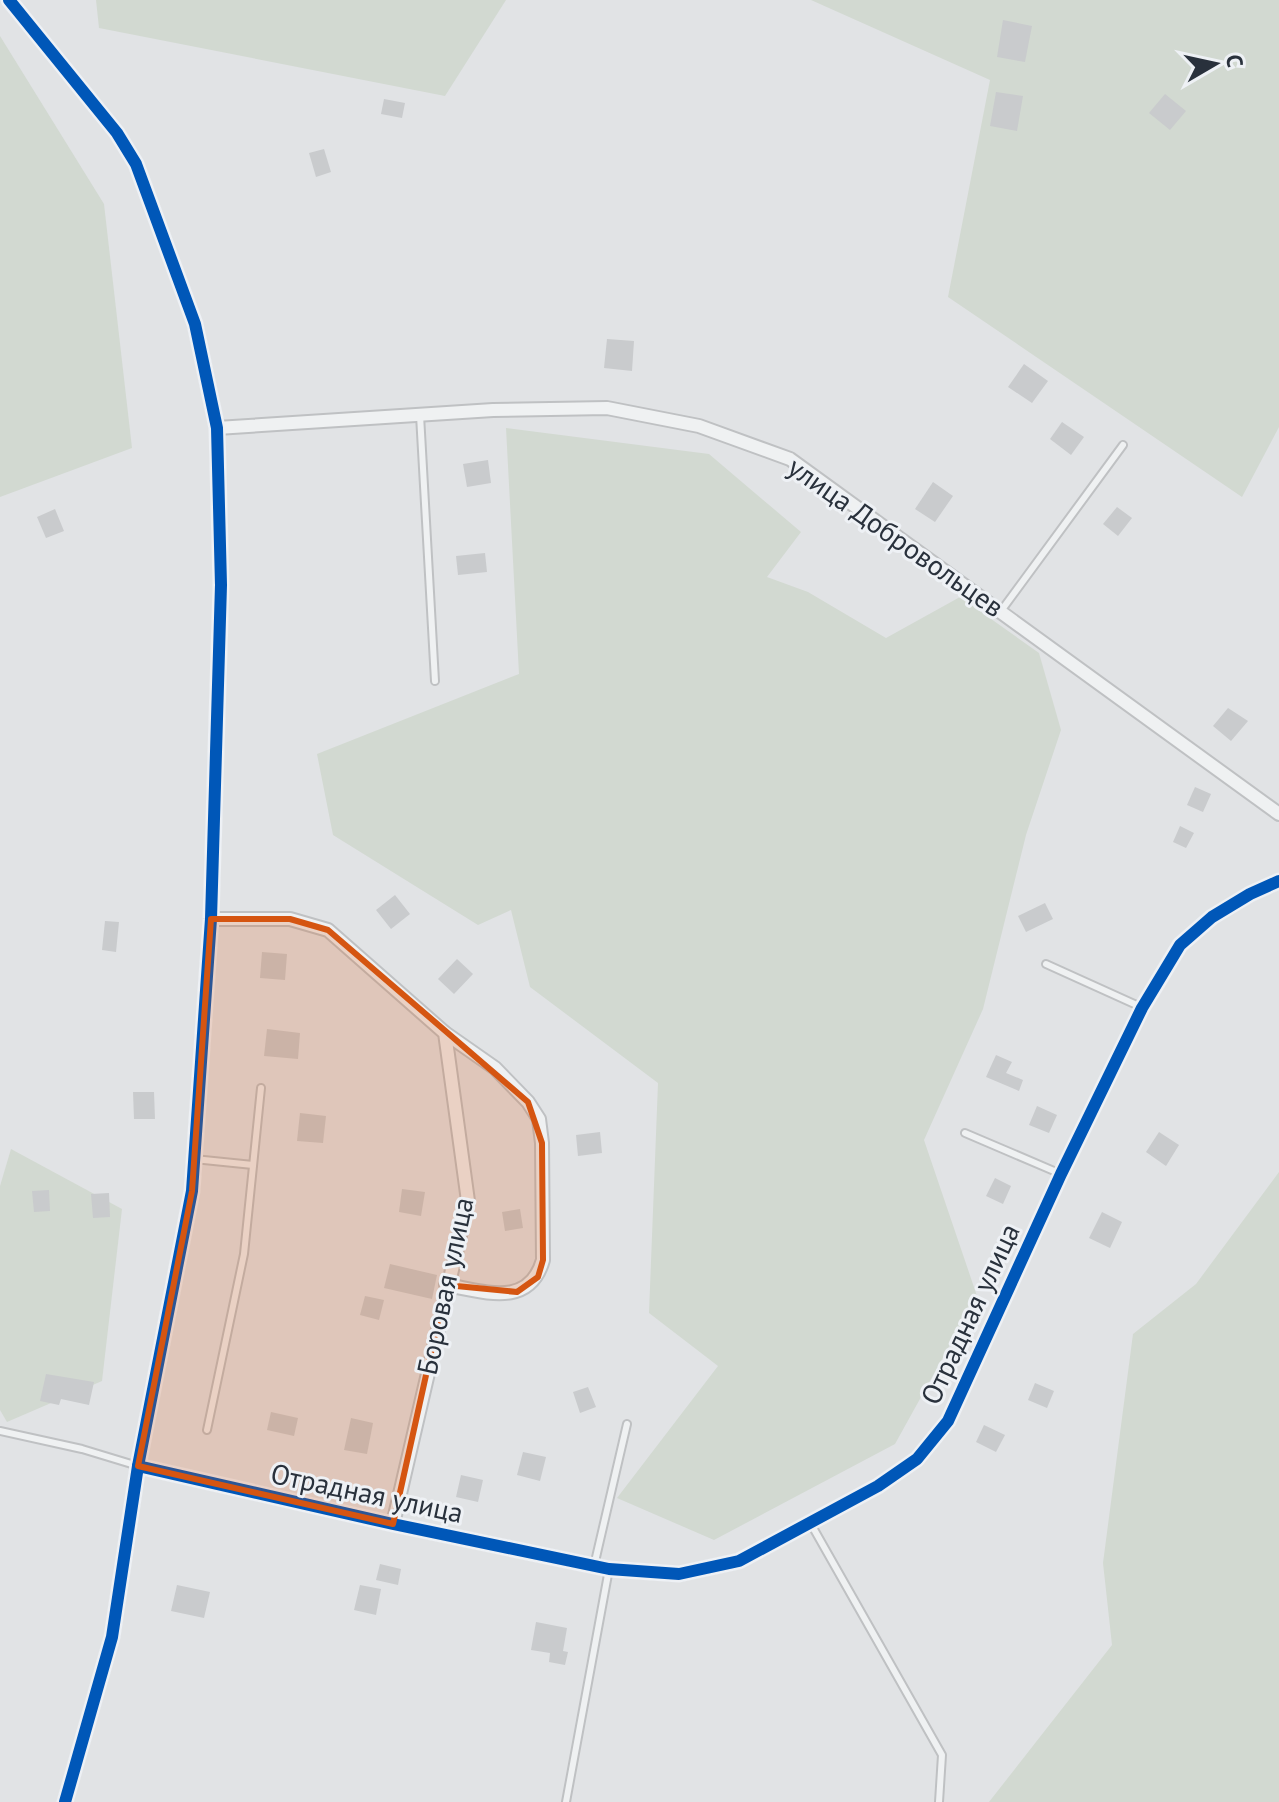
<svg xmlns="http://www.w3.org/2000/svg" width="1279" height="1802" viewBox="0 0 1279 1802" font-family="'PT Sans',sans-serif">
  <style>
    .green { fill: #d2d9d1 }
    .building { fill: #c9cbcd }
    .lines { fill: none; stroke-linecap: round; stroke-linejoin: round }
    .lane-casing { stroke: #bfc1c3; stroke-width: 10 }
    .street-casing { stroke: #bfc1c3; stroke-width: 16 }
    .lane { stroke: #eff1f2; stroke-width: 6 }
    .street { stroke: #eff1f2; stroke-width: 12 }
    .cycleway-casing { stroke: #eef1f5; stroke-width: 17 }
    .cycleway { stroke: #0057b8; stroke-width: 12 }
    .marked { fill: #d55511; fill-opacity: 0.2; stroke: #d55511; stroke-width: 6; stroke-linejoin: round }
    .labels { text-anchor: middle; stroke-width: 6; stroke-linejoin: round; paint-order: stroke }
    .street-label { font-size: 28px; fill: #29313c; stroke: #eef1f5 }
  </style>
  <rect width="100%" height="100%" fill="#e1e3e5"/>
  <g class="green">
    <polygon points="96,0 506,0 445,96 99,28"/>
    <polygon points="811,0 1279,0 1279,427 1242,497 948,297 990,80"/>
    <polygon points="0,36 104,204 132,448 0,497"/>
    <polygon points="506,428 709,454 801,532 767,577 808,592 886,638 960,597 1039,653 1061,730 1026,835 983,1009 924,1140 977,1296 895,1444 714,1540 617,1498 718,1366 649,1313 658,1083 530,987 511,910 478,925 333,835 317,754 519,674"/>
    <polygon points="11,1149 122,1209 102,1381 7,1422 0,1410 0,1186"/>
    <polygon points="1279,1172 1279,1802 989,1802 1112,1645 1103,1563 1133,1334 1196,1284"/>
  </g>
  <g class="building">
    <polygon points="1003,20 1032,26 1025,62 997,57"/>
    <polygon points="996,92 1023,96 1017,131 990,126"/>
    <polygon points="1165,94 1186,111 1170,130 1149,113"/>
    <polygon points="384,99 405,103 402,118 381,114"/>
    <polygon points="324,149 331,172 316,177 309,153"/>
    <polygon points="607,339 634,341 632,371 604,368"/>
    <polygon points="1024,364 1048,381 1032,403 1008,387"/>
    <polygon points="1062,422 1084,437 1071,455 1050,439"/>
    <polygon points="488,460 491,483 467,487 463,464"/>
    <polygon points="933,482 953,496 935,522 915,509"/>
    <polygon points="1117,507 1132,518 1118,536 1103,524"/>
    <polygon points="55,509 64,531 46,538 37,517"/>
    <polygon points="485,553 487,572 458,575 456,556"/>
    <polygon points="1228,708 1248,721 1231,741 1213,726"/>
    <polygon points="1195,787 1211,794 1203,812 1187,805"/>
    <polygon points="1180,826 1194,833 1186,848 1173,842"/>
    <polygon points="395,895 410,914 391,929 376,910"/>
    <polygon points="1045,903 1053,919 1026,932 1018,916"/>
    <polygon points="105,921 119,922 116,952 102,950"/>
    <polygon points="262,952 287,954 285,980 260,978"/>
    <polygon points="457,959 473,974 454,994 438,979"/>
    <polygon points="267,1029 300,1033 298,1059 264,1056"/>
    <polygon points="996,1055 1012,1062 1006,1073 1023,1080 1019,1091 986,1077"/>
    <polygon points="133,1092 154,1092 155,1119 134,1119"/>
    <polygon points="1037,1106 1057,1115 1049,1133 1029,1125"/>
    <polygon points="300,1113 326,1116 323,1143 297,1141"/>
    <polygon points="600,1132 602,1153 578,1156 576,1135"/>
    <polygon points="1159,1132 1179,1145 1166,1166 1146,1152"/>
    <polygon points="995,1178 1011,1186 1003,1204 986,1196"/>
    <polygon points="402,1189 425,1192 421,1216 399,1212"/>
    <polygon points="49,1190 50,1211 34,1212 32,1191"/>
    <polygon points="109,1193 110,1217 93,1218 91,1194"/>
    <polygon points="520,1209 523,1228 505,1231 502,1212"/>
    <polygon points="1102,1212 1122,1222 1110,1248 1089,1238"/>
    <polygon points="390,1264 437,1275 432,1299 384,1288"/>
    <polygon points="365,1296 384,1300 379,1320 360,1315"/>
    <polygon points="46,1374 94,1382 89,1405 61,1399 59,1405 40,1401"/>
    <polygon points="1035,1383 1054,1391 1047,1408 1028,1400"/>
    <polygon points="588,1387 596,1407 580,1413 573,1392"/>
    <polygon points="271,1412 298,1418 294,1436 267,1430"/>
    <polygon points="351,1418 373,1423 367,1454 344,1450"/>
    <polygon points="984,1425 1005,1435 996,1452 976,1442"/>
    <polygon points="523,1452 546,1457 540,1481 517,1475"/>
    <polygon points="461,1475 483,1480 478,1502 456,1497"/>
    <polygon points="380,1564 401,1569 398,1585 376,1580"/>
    <polygon points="177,1585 210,1592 204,1618 171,1611"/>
    <polygon points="360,1585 381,1589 376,1615 354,1610"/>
    <polygon points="536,1622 567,1628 563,1651 568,1652 565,1665 549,1662 550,1653 531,1650"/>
  </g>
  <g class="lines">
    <g class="lane-casing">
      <g id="lane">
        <polyline points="420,415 435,681"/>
        <polyline points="1001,611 1123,445"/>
        <polyline points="1046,964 1141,1007"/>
        <polyline points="965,1133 1061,1174"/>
        <polyline points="194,1159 253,1165"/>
        <polyline points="207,1430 244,1254 261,1088"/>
        <polyline points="0,1431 82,1449 138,1466"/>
        <polyline points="811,1524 942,1755 939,1802"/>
        <polyline points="594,1566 627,1424"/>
        <polyline points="566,1802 609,1569"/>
      </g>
    </g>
    <g class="street-casing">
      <g id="street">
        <polyline points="9,0 117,133 136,164 195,324 217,428 221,585 211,919 192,1191 138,1466 112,1637 65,1802"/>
        <polyline points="217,428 493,410 607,408 699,426 790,459 1279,814"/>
        <polyline points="211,919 290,919 328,930 445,1033 468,1201 393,1524"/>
        <path d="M 445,1033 L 495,1068 L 528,1102 L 539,1119 L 542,1143 L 543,1260 C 529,1309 483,1291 446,1285"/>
        <polyline points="138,1466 393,1524 609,1569 679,1574 739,1561 878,1486 917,1459 948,1421 1061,1174 1142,1008 1180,945 1212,917 1250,894 1279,881"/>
      </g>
    </g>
    <use href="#lane" class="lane"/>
    <use href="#street" class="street"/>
    <g class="cycleway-casing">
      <g id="cycleway">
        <polyline points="9,0 117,133 136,164 195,324 217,428 221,585 211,919 192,1191 138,1466 112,1637 65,1802"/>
        <polyline points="138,1466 393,1524 609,1569 679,1574 739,1561 878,1486 917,1459 948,1421 1061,1174 1142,1008 1180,945 1212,917 1250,894 1279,881"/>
      </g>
    </g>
    <use href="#cycleway" class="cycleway"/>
  </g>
  <path class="marked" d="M 211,919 L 290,919 L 328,930 L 528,1102 L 542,1143 L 543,1260 L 538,1277 L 517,1292 L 446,1285 L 393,1524 L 138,1466 L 192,1191 Z"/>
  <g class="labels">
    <g class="street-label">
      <text transform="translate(896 537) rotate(35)" y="10">улица Добровольцев</text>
      <text transform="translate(445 1286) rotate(-78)" y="10">Боровая улица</text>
      <text transform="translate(970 1314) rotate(-65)" y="10">Отрадная улица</text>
      <text transform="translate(367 1493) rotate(12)" y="10">Отрадная улица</text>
    </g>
  </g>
  <g transform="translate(1215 64) rotate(81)" stroke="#eef1f5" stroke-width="6" paint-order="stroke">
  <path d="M0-6L14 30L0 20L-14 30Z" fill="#29313c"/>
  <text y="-12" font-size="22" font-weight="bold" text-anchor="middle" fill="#29313c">С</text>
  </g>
</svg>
